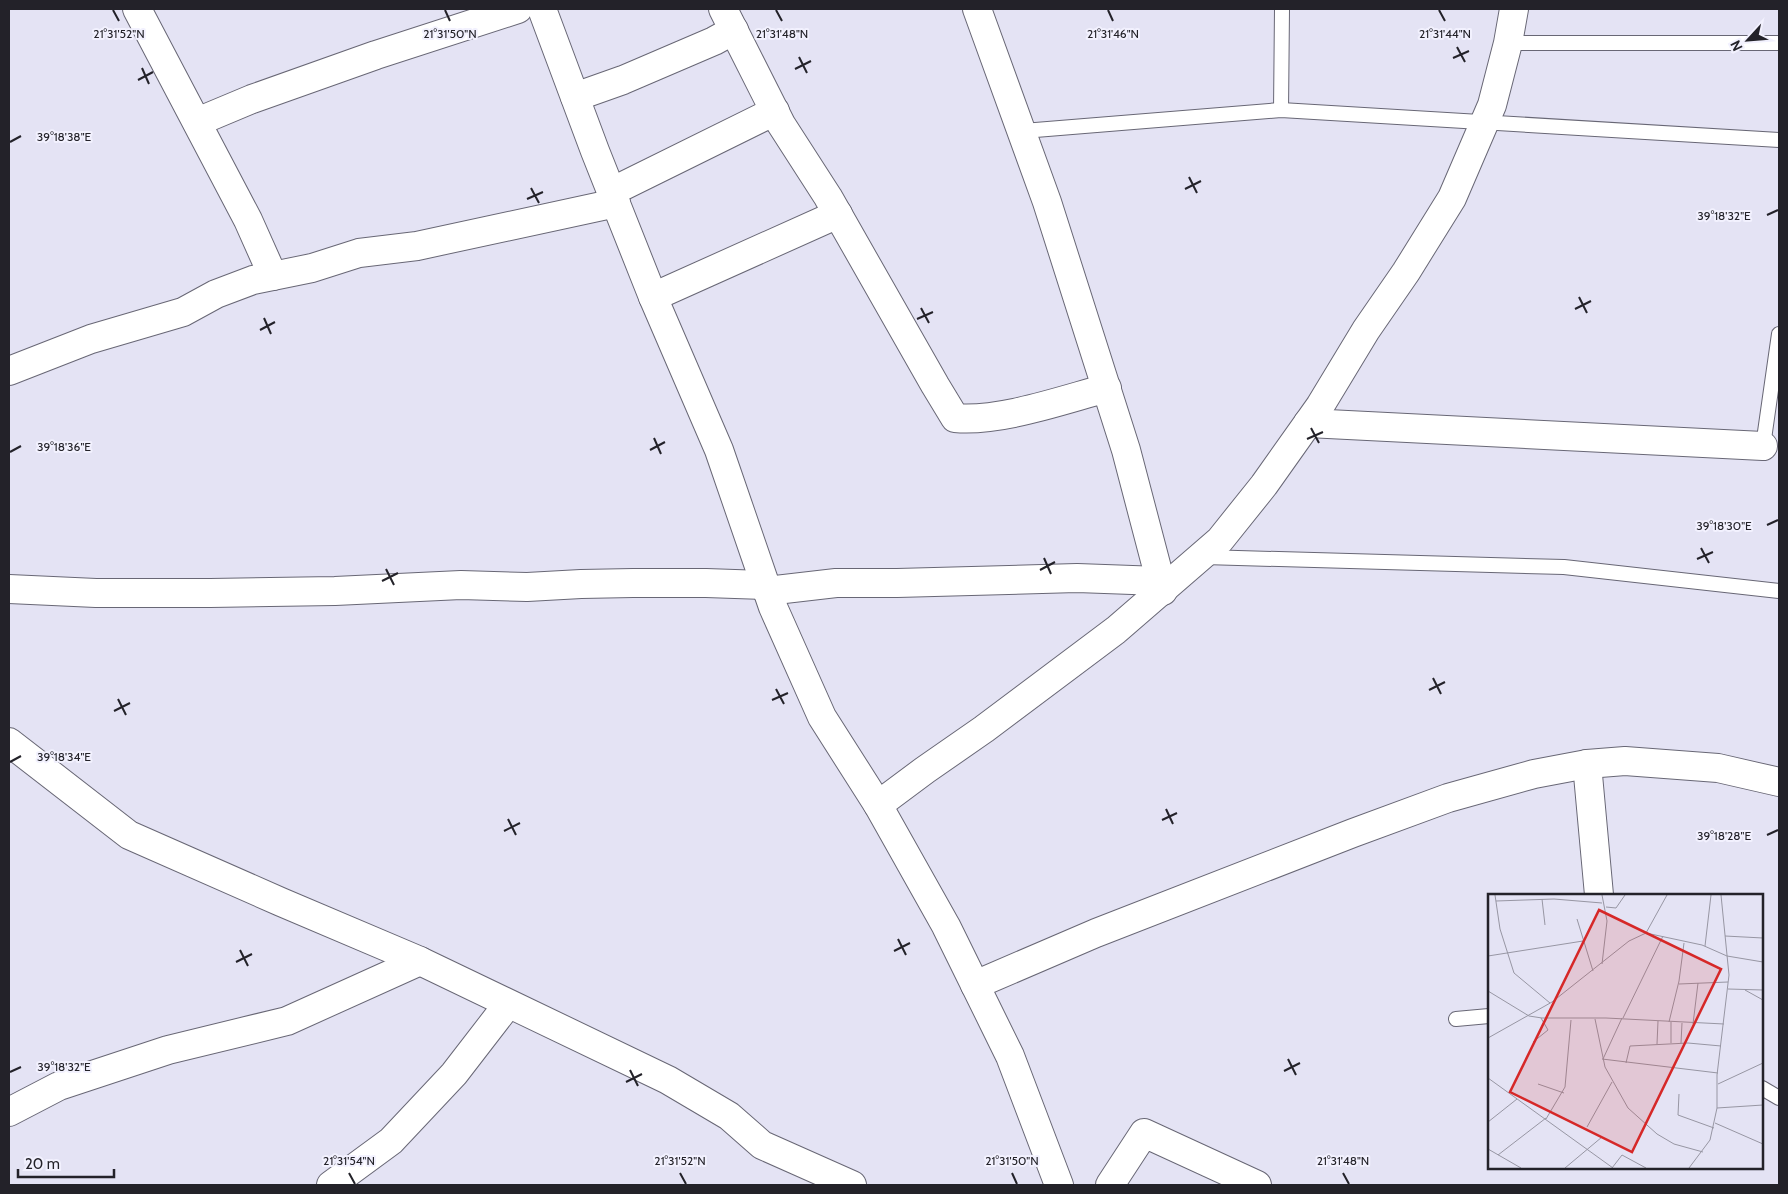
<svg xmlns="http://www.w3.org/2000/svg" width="1788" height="1194" viewBox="0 0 1788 1194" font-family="Cabin,sans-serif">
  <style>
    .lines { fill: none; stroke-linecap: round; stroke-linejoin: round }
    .service-casing { stroke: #686775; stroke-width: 16 }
    .minor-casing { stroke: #686775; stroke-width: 30 }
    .service { stroke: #fff; stroke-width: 14 }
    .minor { stroke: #fff; stroke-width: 28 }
    .ticks { fill: none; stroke: #232229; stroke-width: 2 }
    .inset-road { fill: none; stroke: #9796a3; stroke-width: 1 }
    .view { fill: #d62828; fill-opacity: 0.15; stroke: #d62828; stroke-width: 2.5 }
    .inset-edge { fill: none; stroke: #232229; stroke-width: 2.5 }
    .ticks-label { font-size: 12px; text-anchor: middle; fill: #232229; stroke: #f2f1fe; stroke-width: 4; stroke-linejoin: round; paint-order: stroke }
  </style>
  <rect width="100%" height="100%" fill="#e4e3f4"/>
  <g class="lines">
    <g class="service-casing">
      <g id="service">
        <polyline points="1508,43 1779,43"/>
        <polyline points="1281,110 1282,9"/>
        <polyline points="1023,131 1281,110 1779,140"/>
        <polyline points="1763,446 1779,334"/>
        <polyline points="1204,557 1564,567 1779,591"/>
        <polyline points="1456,1019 1489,1016"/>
        <polyline points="1762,1088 1779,1098"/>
      </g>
    </g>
    <g class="minor-casing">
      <g id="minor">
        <polyline points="137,9 248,220 273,276"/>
        <polyline points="542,9 595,151 653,297 719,450 773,607 822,717 878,805 946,926 1010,1056 1059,1185"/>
        <path d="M 723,9 L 781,124 L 828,197 L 935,385 L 955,418 C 1001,422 1062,400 1107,388"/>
        <polyline points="977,9 1047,202 1126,450 1163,591"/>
        <polyline points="575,97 623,80 714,41 734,30"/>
        <polyline points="197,122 252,99 376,55 518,9"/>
        <polyline points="611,192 775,111"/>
        <polyline points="653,297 838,214"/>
        <polyline points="9,371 91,339 183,312 216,294 253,280 312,268 359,253 417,246 616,203"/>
        <polyline points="1308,423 1763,446"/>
        <polyline points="9,589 96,593 210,593 335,591 461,585 527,587 581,584 633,583 706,583 766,585"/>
        <polyline points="767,591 836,583 897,583 1077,578 1160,581"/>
        <polyline points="9,742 129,835 281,902 420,961 668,1080 729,1116 762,1145 852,1185"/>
        <polyline points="1587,764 1599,895"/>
        <polyline points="878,805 925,770 984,729 1116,630 1220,540 1264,485 1320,406 1366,330 1406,272 1452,198 1492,105 1508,43 1514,9"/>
        <polyline points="975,985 1096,933 1353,833 1448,798 1534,774 1587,764 1625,761 1718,768 1779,782"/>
        <polyline points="9,1112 59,1086 168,1050 287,1021 420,961"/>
        <polyline points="331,1185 391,1141 454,1074 508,1004"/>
        <polyline points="1110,1185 1144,1133 1257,1185"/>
      </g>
    </g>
    <use href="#service" class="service"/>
    <use href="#minor" class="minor"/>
  </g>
  <path class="ticks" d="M 113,10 L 119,21M 445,10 L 450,21M 776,10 L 782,21M 1108,10 L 1113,21M 1439,10 L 1445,21M 1457,47 L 1465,62M 799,57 L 807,73M 1453,58 L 1469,51M 142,68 L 149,84M 795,69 L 811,61M 138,80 L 153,72M 10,142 L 21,136M 1189,177 L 1197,193M 531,188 L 539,203M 1185,189 L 1201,181M 527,199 L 543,192M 1767,215 L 1778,210M 1579,297 L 1587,313M 921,308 L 929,323M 1575,309 L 1591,301M 264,318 L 271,334M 917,319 L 933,312M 260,330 L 275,322M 1311,428 L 1319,443M 654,438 L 661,454M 1307,439 L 1323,432M 650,450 L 665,442M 10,452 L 21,446M 1767,525 L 1778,520M 1701,548 L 1709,563M 1044,558 L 1051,574M 1697,559 L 1713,552M 386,569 L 394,585M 1040,570 L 1055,562M 382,581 L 398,573M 1433,678 L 1441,694M 776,689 L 784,704M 1429,690 L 1445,682M 118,699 L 126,715M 772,700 L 788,693M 114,711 L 130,703M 10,762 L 21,756M 1166,809 L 1173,824M 508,819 L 516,835M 1162,820 L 1177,813M 504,831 L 520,823M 1767,835 L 1778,830M 898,939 L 906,955M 240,950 L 248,966M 894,951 L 910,943M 236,962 L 252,954M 1288,1059 L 1296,1075M 630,1070 L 638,1086M 1284,1071 L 1300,1063M 10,1072 L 21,1067M 626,1082 L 642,1074M 349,1173 L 355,1184M 680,1173 L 686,1184M 1012,1173 L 1017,1184M 1343,1173 L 1349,1184"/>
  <g transform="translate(1488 894)">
    <rect width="275" height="275" fill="#e4e3f4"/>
    <path class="inset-road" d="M 7,1 L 12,35 L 26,79 L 62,109M 54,5 L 57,31M 8,7 L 66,5 L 114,9M 118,13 L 128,14 L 137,1M 89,25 L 105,77M 158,39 L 214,51 L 239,62 L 275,68M 237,42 L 275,44M 217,52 L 223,1M 0,62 L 95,47M 114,70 L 119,27 L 114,1M 191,90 L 240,88M 240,95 L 275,96M 257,96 L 275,106M 0,97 L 41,122 L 54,124 L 118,124 L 236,130M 135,124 L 175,42M 107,125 L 117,173 L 140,214 L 169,240 L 186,250 L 215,258M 181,128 L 191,87 L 196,49M 183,128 L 183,149M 205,130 L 210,89M 0,144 L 64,108 L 141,47 L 158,39 L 179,1M 45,148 L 60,136 L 53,124M 193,149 L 194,129M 169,150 L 170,127M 114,165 L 230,179M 115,165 L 134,124M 138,169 L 142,152 L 200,149 L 233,152M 0,184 L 125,274M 50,190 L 76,199M 230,190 L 275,169M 191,200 L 190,221 L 226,234M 229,214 L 275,211M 58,225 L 77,193 L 83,126M 0,228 L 29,205M 227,229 L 275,250M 99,233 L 124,188M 0,255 L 33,274M 10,261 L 58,224M 77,274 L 114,243M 124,274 L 134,261 L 158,274M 201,274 L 222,246 L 229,214 L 229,181 L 241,81 L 233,1"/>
    <path class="view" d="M 111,16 L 233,75 L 144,258 L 22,198 Z"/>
    <rect width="275" height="275" class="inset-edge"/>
  </g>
  <g class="ticks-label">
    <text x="119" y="38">21°31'52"N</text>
    <text x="450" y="38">21°31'50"N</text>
    <text x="782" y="38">21°31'48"N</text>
    <text x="1113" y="38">21°31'46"N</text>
    <text x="1445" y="38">21°31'44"N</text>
    <text x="64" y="141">39°18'38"E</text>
    <text x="1724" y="220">39°18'32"E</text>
    <text x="64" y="451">39°18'36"E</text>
    <text x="1724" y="530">39°18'30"E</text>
    <text x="64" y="761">39°18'34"E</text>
    <text x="1724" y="840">39°18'28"E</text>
    <text x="64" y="1071">39°18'32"E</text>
    <text x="349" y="1165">21°31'54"N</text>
    <text x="680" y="1165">21°31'52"N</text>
    <text x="1012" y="1165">21°31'50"N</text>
    <text x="1343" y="1165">21°31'48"N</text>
  </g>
  <rect width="1788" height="1194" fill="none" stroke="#232229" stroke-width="20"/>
  <g transform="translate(1748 40) rotate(244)" stroke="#f2f1fe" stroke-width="4" paint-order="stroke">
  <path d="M0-4L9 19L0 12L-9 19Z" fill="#232229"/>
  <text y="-8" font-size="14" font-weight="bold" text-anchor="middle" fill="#232229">N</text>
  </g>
  <path d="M18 1169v8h96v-8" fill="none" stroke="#232229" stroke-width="2.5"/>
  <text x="25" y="1169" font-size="15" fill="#232229" stroke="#f2f1fe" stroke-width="4" paint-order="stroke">20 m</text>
</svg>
